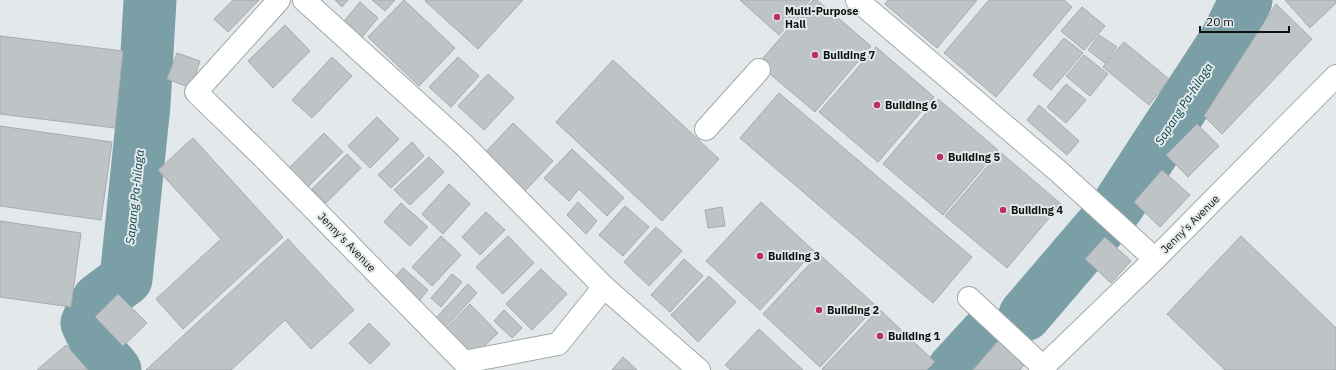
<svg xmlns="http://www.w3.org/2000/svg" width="1336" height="370" viewBox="0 0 1336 370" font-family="'IBM Plex Sans',sans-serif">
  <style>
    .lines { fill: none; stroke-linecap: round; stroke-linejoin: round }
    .river { stroke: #7a9fa6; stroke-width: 53 }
    .building { fill: #bec4c5; stroke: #a5abac }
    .minor-casing { stroke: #a2a7a8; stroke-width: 24 }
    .minor { stroke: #fff; stroke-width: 22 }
    .poi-dot { fill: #ba2f68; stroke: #e3e9ea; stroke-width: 1.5 }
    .labels { text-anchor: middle; stroke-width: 4; stroke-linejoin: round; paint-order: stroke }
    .poi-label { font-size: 11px; font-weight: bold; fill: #0f1111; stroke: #e3e9ea; text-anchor: start }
    .street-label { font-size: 11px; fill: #0f1111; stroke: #e3e9ea }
    .water-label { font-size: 12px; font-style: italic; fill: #08424b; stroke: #e3e9ea }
  </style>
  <rect width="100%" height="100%" fill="#e3e9ea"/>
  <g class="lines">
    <g class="river">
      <polyline points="1117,207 1227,38 1246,0"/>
      <polyline points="1025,315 1102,225"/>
      <polyline points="115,370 102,355 87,323 98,300 126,279 144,105 150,0"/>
      <polyline points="953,370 986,334"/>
    </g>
  </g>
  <g class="building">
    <polygon points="233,0 259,0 228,32 214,19"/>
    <polygon points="335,0 348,0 342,7"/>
    <polygon points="372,0 395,0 385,11"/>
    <polygon points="404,0 455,48 419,86 368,37"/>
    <polygon points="426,0 523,0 478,49 425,1"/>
    <polygon points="740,0 810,0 779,35"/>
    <polygon points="813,0 817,0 871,46 815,112 758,64"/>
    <polygon points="888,0 977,0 937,48 885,4"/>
    <polygon points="989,0 1064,0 1072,7 996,97 944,53"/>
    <polygon points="1285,0 1336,0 1336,3 1310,28"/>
    <polygon points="360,2 378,18 358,42 340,26"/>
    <polygon points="1276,4 1312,39 1222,134 1204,116"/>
    <polygon points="1082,7 1105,26 1084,50 1061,31"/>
    <polygon points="285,25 310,51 273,88 248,61"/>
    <polygon points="1099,35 1117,47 1105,63 1088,50"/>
    <polygon points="0,36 123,51 115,128 0,114"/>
    <polygon points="1064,38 1083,53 1051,90 1033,75"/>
    <polygon points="1124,42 1169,79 1149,105 1103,67"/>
    <polygon points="876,47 934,97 878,162 819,112"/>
    <polygon points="177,53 200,61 191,88 167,79"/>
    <polygon points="1084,55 1108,74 1090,96 1066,76"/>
    <polygon points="332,57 352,76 312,118 292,100"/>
    <polygon points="458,57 479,76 451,107 429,87"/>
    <polygon points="613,60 719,159 662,221 556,122"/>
    <polygon points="488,74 514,98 484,130 458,106"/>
    <polygon points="1066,84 1086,100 1066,123 1047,107"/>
    <polygon points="779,93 972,257 933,303 740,138"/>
    <polygon points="938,99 998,150 943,215 883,164"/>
    <polygon points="1039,105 1079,141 1067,155 1027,120"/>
    <polygon points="377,117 399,139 370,168 348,146"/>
    <polygon points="513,123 553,161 524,192 483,155"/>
    <polygon points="1197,124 1219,146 1188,177 1166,155"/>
    <polygon points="0,126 112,142 101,220 0,206"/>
    <polygon points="324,133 343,152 306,189 287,170"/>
    <polygon points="193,138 283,237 183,329 156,299 221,239 158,170"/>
    <polygon points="412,142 424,156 391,188 378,175"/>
    <polygon points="572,149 624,198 607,216 579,189 569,201 544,178"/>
    <polygon points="1000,152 1061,204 1007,268 945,216"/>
    <polygon points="347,154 361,168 326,203 312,189"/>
    <polygon points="429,157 444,172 410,205 394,190"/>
    <polygon points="1162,170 1190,195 1160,227 1134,202"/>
    <polygon points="449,184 470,204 443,234 422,214"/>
    <polygon points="578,202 597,221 586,234 567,215"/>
    <polygon points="761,202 814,251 760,310 706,261"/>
    <polygon points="401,203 428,227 410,246 384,222"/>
    <polygon points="625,206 649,227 623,256 599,235"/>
    <polygon points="722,207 725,226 708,228 705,210"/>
    <polygon points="486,212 505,230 480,255 462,237"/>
    <polygon points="0,221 81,233 71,307 0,297"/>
    <polygon points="656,227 682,251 649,286 624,262"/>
    <polygon points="441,236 461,255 432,286 412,267"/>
    <polygon points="508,236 534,263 503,294 476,267"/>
    <polygon points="1241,236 1336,328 1336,370 1225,370 1167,314"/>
    <polygon points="1105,237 1131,261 1111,283 1085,259"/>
    <polygon points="288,239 354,310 311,349 285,320 231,370 146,370"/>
    <polygon points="819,254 876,306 820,367 763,314"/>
    <polygon points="684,259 703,276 670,312 651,295"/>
    <polygon points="403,268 428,290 419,301 393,279"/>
    <polygon points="541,269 567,294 532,330 506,304"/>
    <polygon points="452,274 462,282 441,307 431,298"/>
    <polygon points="709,276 736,302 698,342 671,315"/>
    <polygon points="468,284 477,293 441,332 431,323"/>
    <polygon points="118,294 147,323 123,346 95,317"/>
    <polygon points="470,304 498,333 474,356 446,329"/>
    <polygon points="879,309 935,362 927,370 823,370 822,369"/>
    <polygon points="504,310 522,328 512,338 494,321"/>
    <polygon points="369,323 390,344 370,364 349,343"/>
    <polygon points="759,329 803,370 731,370 725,365"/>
    <polygon points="998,341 1024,365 1020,370 973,370"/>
    <polygon points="66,345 88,370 37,370"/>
    <polygon points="623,357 637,370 612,370"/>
  </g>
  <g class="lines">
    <g class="minor-casing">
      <g id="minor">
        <polyline points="279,0 196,92 266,160 464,362 558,344 604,287"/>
        <polyline points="304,0 463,144 604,287 699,370"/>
        <polyline points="857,0 1058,171 1155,259"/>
        <polyline points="706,129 759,70"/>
        <polyline points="969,298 1043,367"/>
        <polyline points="1040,370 1155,259 1336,76"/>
      </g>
    </g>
    <use href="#minor" class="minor"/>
  </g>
  <g class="poi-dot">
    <circle cx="777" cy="17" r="4"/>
    <circle cx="815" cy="55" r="4"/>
    <circle cx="877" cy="105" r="4"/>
    <circle cx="940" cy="157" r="4"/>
    <circle cx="1003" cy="210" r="4"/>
    <circle cx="760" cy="256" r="4"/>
    <circle cx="819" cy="310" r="4"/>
    <circle cx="880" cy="336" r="4"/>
  </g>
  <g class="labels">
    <g class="poi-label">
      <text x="785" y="15">Multi-Purpose<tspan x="785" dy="13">Hall</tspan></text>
      <text x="823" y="59">Building 7</text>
      <text x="885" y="109">Building 6</text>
      <text x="948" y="161">Building 5</text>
      <text x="1011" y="214">Building 4</text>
      <text x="768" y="260">Building 3</text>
      <text x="827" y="314">Building 2</text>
      <text x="888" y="340">Building 1</text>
    </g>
    <g class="street-label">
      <text transform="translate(1190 224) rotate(-45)" y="4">Jenny's Avenue</text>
      <text transform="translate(347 242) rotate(46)" y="4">Jenny's Avenue</text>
    </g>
    <g class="water-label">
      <text transform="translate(1184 104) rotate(-57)" y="4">Sapang Pa-hilaga</text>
      <text transform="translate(135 197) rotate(-84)" y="4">Sapang Pa-hilaga</text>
    </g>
  </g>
  <path d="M1200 26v6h89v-6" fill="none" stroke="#0f1111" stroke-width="2"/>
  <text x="1206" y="26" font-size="12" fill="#0f1111" stroke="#e3e9ea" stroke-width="3" paint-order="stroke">20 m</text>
</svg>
